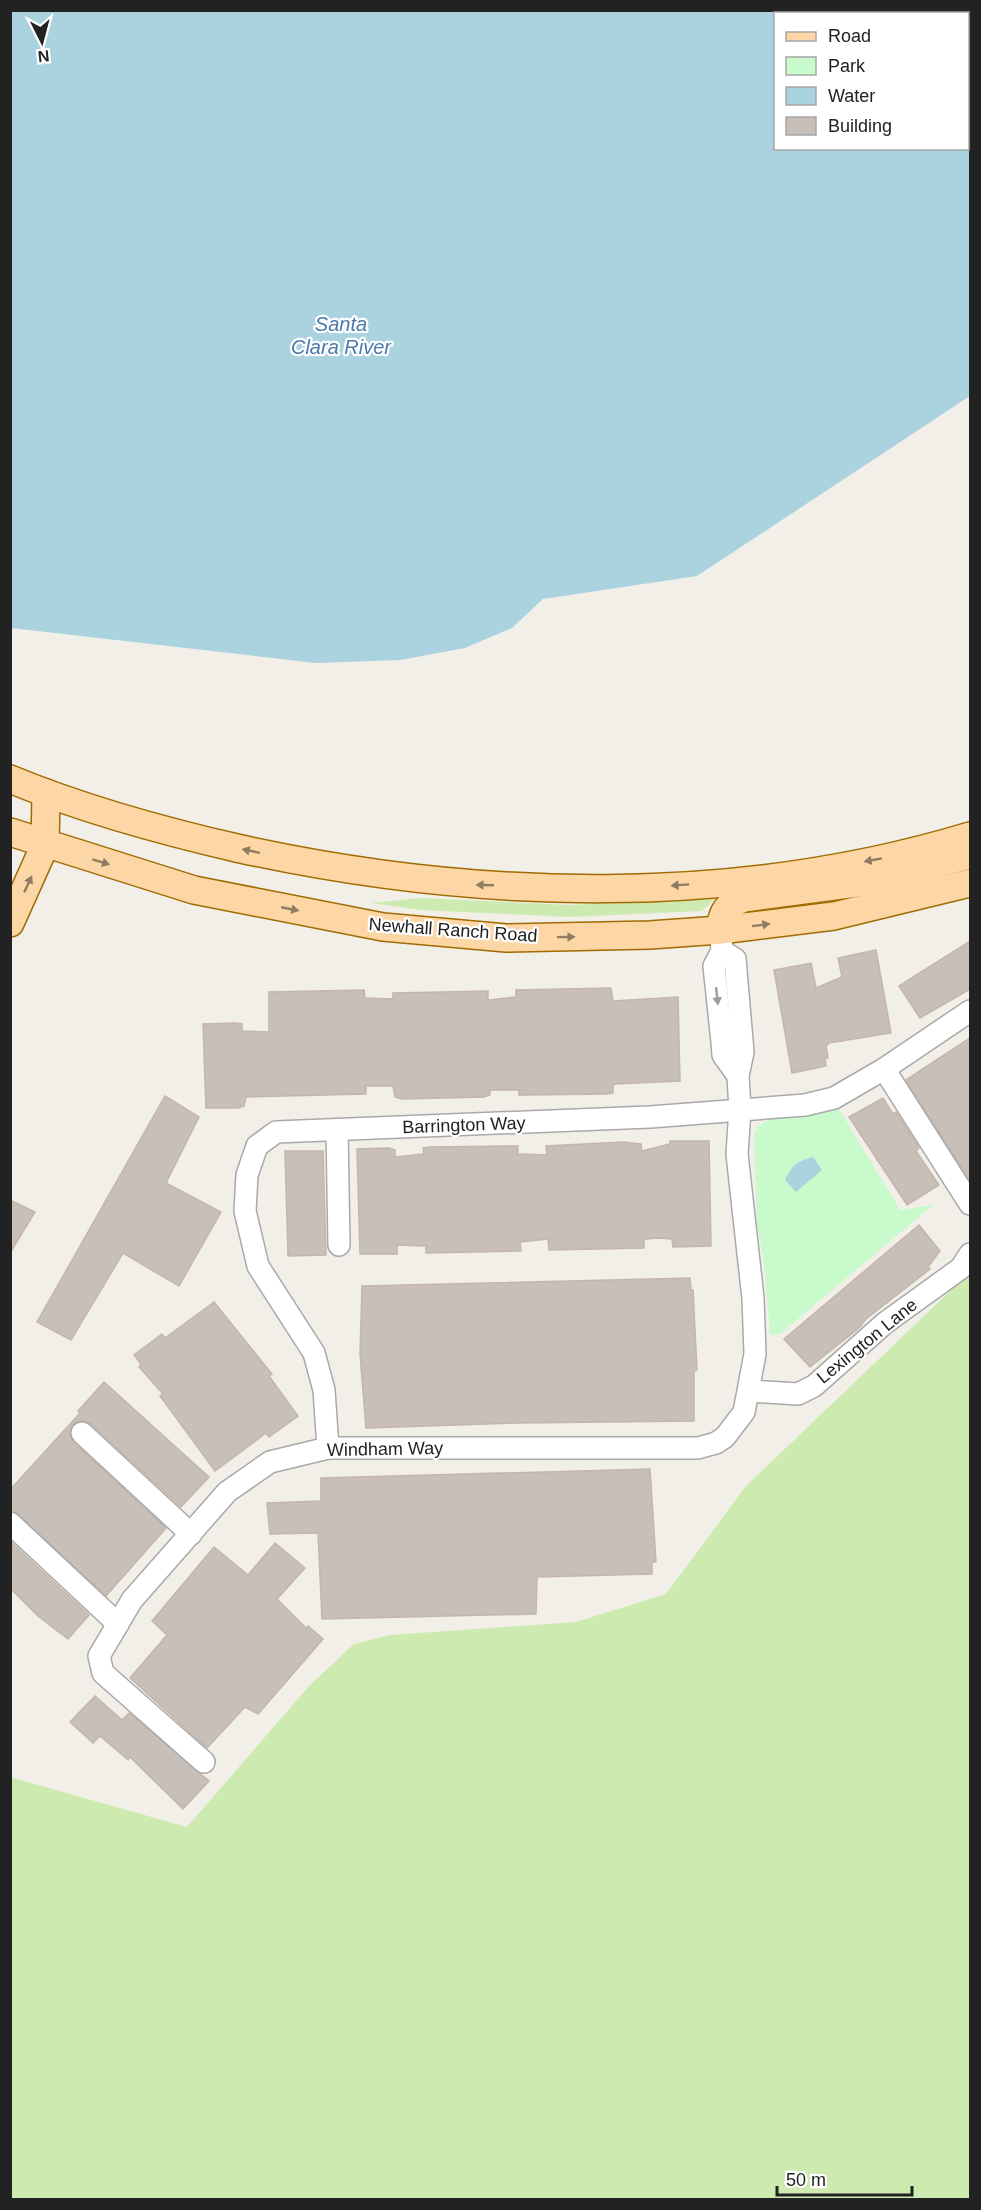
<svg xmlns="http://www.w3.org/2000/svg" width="981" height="2210" viewBox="0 0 981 2210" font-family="Arial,sans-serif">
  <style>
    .grass { fill: #cdebb0 }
    .park { fill: #c8facc }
    .water { fill: #aad3df; fill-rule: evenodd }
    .building { fill: #c7bfb8; stroke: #c4b6ab; stroke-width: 1.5 }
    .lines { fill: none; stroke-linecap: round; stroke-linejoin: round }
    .minor-casing { stroke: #a9a9a9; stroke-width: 24 }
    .major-casing { stroke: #a06b00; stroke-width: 30 }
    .minor { stroke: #fff; stroke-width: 21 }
    .major { stroke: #fcd6a4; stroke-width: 27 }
    .oneway { fill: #8f7c63 }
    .oneway2 { fill: #9c9c9c }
    .labels { text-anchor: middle; stroke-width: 4.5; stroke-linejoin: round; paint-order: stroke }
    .street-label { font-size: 18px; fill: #222; stroke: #fff }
    .water-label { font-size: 20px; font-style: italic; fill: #4a7aab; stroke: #fff }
  </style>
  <rect width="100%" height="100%" fill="#f2efe9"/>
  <g class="grass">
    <polygon points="421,898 570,905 716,898 702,911 570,917 421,910 371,903"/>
    <polygon points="970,1272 970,2199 11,2199 10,1777 187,1827 310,1685 354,1644 390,1635 576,1622 666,1594 746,1486"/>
  </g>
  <polygon class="park" points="837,1106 900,1210 933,1205 780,1334 770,1335 765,1269 757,1224 754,1134 758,1126 769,1120 820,1112"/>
  <g class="water">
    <path d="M 11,10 L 970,11 L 970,396 L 697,576 L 543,599 L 512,628 L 465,648 L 401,660 L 316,663 L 11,628 ZM 776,14 L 968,14 L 968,148 L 776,148 Z"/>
    <path d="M 813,1157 L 822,1170 L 796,1192 L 785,1180 C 792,1165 797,1161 813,1157 Z"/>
  </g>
  <g class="building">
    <polygon points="970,941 970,989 920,1018 899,986"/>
    <polygon points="876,950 891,1033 829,1043 826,1046 828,1058 825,1058 826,1066 792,1073 774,970 811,963 816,988 842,977 838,958"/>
    <polygon points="611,988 613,1001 678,997 680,1081 615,1084 613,1085 613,1093 607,1094 526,1095 519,1095 519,1090 490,1090 490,1095 484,1097 402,1099 395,1097 393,1086 366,1086 366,1094 246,1097 244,1106 238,1108 206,1108 203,1024 236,1023 242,1024 242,1031 269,1032 269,992 364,990 365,998 393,999 393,993 488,991 488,1000 516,997 516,990"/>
    <polygon points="970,1038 970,1181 906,1080"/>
    <polygon points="165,1096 199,1117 166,1183 221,1212 179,1286 123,1253 71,1340 37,1322"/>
    <polygon points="883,1098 893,1114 896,1112 919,1148 916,1151 939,1185 907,1205 849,1117"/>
    <polygon points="670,1141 709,1141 711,1246 673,1247 672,1239 659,1238 644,1239 644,1248 549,1250 548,1239 520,1242 521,1251 426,1253 426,1246 397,1245 397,1254 360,1254 357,1149 389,1148 395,1150 395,1157 424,1154 423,1148 430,1147 518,1146 518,1154 547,1155 546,1146 623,1142 641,1144 642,1151 670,1144"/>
    <polygon points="285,1151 323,1151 326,1255 288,1256"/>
    <polygon points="10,1200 35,1212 10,1253"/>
    <polygon points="919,1225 940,1251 928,1267 930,1269 866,1319 859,1328 810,1367 784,1339"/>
    <polygon points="690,1278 691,1290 693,1290 697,1370 694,1371 694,1421 518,1423 366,1428 360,1354 362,1286"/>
    <polygon points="214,1302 272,1374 269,1376 298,1416 269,1437 266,1433 215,1471 160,1396 163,1394 139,1367 141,1364 134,1355 162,1334 165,1338"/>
    <polygon points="104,1382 209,1477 181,1507 91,1424 79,1421 72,1425 70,1436 73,1442 166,1528 106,1596 10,1507 10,1490 80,1413 78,1411"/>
    <polygon points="650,1469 656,1562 652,1562 652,1574 537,1577 536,1614 322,1619 318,1533 270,1534 267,1503 321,1501 321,1478"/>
    <polygon points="12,1543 89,1615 68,1639 38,1616 10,1588"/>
    <polygon points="275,1543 305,1568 277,1599 306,1628 308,1626 323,1639 258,1714 245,1707 207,1748 130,1678 167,1635 152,1621 214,1547 248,1575"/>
    <polygon points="95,1696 122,1720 129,1713 209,1781 183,1809 130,1757 128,1760 100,1736 93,1743 70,1722"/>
  </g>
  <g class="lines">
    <g class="minor-casing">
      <g id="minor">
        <polyline points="721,937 722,951 714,966 722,1042 723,1055 738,1076"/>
        <polyline points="884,1069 970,1204"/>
        <polyline points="337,1130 339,1245"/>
        <polyline points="749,1391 798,1394 814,1386 885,1323 961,1268 970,1254"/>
        <polyline points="82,1433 191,1534"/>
        <polyline points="328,1448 324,1390 314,1353 258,1266 245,1211 247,1175 257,1146 276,1132 650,1117 805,1105 834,1098 884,1069 970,1011"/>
        <polyline points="10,1523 118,1624"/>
        <polyline points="204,1762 103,1673 99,1656 132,1600 227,1492 270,1462 328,1448 698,1448 716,1443 725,1437 744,1412 755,1354 753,1298 737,1154 740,1109 738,1076 743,1052 735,959 722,951"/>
      </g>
    </g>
    <g class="major-casing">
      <g id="major">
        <path d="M 10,779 C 85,810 162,831 241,849 C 479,901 735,907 970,836"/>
        <polyline points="10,832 194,890 383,927 506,938 650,935 720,930 834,916 970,883"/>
        <polyline points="10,923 45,845 46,793"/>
        <path d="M 720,930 C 722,911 727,905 744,898 L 872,881 L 970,855"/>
      </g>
    </g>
    <use href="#minor" class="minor"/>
    <use href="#major" class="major"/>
  </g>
  <defs><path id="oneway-solid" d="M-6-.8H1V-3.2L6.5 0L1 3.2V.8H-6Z" transform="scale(1.5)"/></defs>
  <g class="oneway">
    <use href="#oneway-solid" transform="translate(251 851) rotate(-168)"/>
    <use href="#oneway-solid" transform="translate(873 860) rotate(170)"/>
    <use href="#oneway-solid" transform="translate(101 862) rotate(17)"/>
    <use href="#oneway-solid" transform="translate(28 884) rotate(-65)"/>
    <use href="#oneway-solid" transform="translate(485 885) rotate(-178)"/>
    <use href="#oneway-solid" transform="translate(680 885) rotate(176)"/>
    <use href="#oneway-solid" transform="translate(290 909) rotate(11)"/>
    <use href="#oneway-solid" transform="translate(761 925) rotate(-7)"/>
    <use href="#oneway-solid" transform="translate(566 937) rotate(-1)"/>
  </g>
  <use class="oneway2" href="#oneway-solid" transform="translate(717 996) rotate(84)"/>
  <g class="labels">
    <g class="street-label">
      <text transform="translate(453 930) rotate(4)" y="6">Newhall Ranch Road</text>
      <text transform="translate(464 1125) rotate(-2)" y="6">Barrington Way</text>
      <text transform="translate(867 1341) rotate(-39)" y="6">Lexington Lane</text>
      <text transform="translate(385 1449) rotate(-1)" y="6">Windham Way</text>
    </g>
    <g class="water-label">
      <text x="341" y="331">Santa<tspan x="341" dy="23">Clara River</tspan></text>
    </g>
  </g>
  <rect width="981" height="2210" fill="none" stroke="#222222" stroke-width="24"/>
  <rect x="774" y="12" width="195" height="138" fill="#ffffff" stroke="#a7a7a7" stroke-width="1.5"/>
  <rect x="786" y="32" width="30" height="9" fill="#fcd6a4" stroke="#a7a7a7" stroke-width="1.5"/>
  <text x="828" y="42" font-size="18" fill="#222222">Road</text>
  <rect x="786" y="57" width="30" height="18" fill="#c8facc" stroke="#a7a7a7" stroke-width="1.5"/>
  <text x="828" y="72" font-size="18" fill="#222222">Park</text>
  <rect x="786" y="87" width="30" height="18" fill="#aad3df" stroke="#a7a7a7" stroke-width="1.5"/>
  <text x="828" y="102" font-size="18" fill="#222222">Water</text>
  <rect x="786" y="117" width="30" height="18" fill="#c7bfb8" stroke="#a7a7a7" stroke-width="1.5"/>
  <text x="828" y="132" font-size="18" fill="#222222">Building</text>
  <g transform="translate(42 42) rotate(174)" stroke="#ffffff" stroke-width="4.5" paint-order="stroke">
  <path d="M0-4.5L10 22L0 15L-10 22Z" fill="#222222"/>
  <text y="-9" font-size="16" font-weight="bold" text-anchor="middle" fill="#222222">N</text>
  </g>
  <path d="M777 2186v9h135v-9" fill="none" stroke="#222222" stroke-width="3"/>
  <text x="786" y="2186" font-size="18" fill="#222222" stroke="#ffffff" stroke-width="4.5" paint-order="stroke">50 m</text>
</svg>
